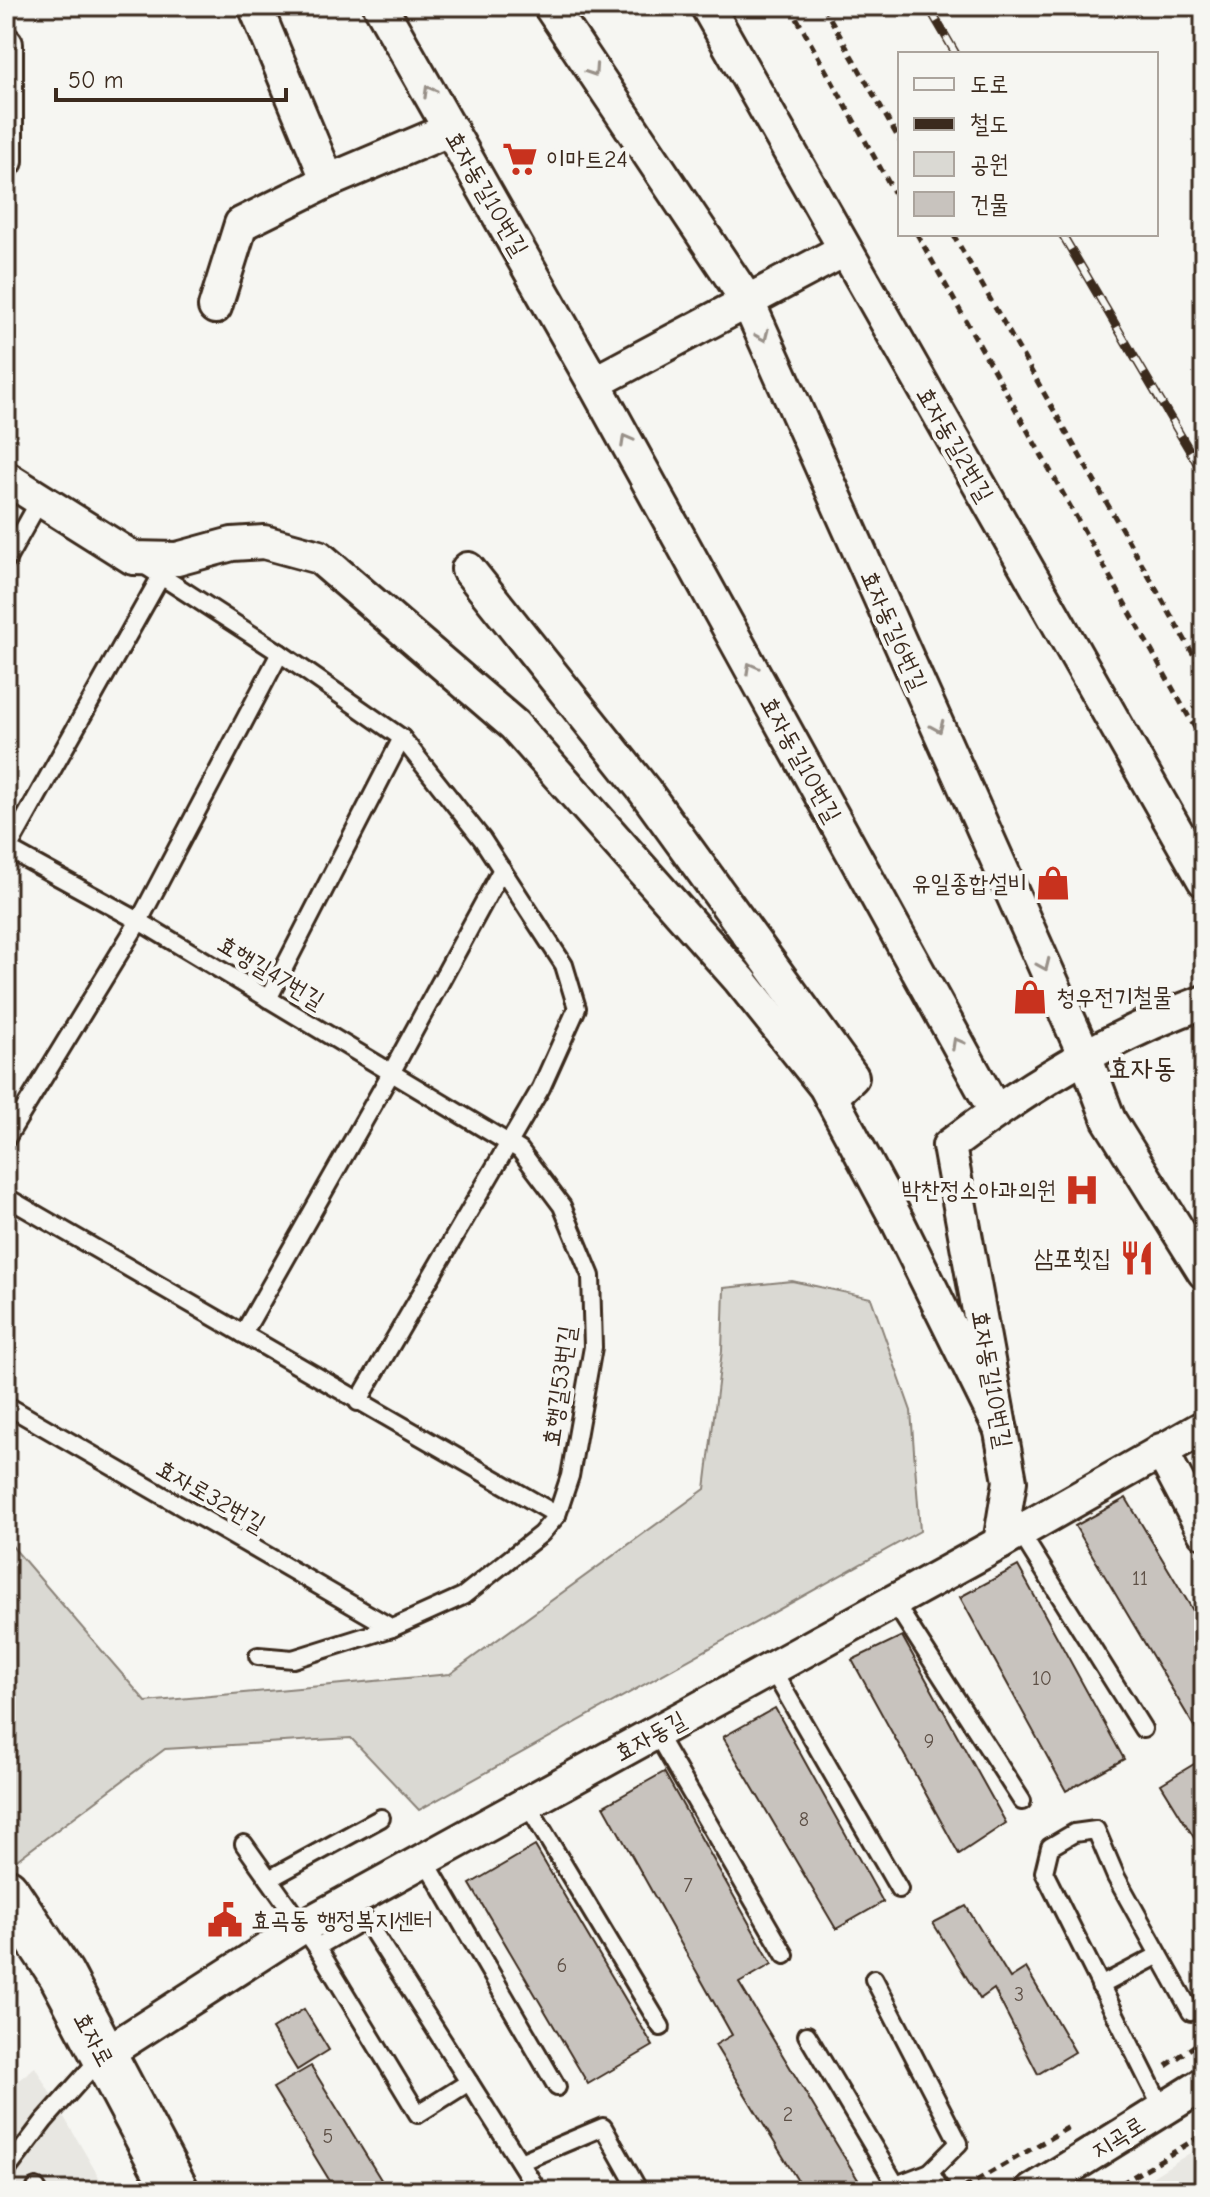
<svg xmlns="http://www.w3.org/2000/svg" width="1210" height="2197" viewBox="0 0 1210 2197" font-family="'Comic Neue','Poor Story',sans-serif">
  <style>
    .built { fill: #e8e7e2 }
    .green { fill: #dad9d3; stroke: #8a8278; stroke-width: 2 }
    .building { fill: #c8c3be; stroke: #3b2a1e; stroke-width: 2 }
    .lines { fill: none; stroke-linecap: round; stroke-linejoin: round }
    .lane-casing { stroke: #3b2a1e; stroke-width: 22 }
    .street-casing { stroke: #3b2a1e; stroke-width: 38 }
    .secondary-casing { stroke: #3b2a1e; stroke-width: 50 }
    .path { stroke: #3b2a1e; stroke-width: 5; stroke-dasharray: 8 6; stroke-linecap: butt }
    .lane { stroke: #f6f6f2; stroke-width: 16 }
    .street { stroke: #f6f6f2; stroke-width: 32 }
    .secondary { stroke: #f6f6f2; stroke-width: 44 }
    .rail-casing { stroke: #3b2a1e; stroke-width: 9 }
    .rail { stroke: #f6f6f2; stroke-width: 6; stroke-dasharray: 18; stroke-linecap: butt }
    .oneway { stroke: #989088 }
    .labels { text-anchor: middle; stroke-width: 8; stroke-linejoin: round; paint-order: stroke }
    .number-label { font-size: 20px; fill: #5e5046 }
    .poi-label { font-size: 24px; fill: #3b2a1e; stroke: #f6f6f2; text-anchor: start }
    .street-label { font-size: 24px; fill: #3b2a1e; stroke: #f6f6f2 }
    .quarter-label { font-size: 28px; fill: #3b2a1e; stroke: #f6f6f2 }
  </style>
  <rect width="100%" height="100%" fill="#f6f6f2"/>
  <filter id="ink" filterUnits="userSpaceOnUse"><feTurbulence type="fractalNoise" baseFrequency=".0125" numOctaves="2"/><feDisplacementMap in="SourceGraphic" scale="16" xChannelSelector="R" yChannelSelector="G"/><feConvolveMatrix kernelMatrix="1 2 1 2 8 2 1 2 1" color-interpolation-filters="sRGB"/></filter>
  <g filter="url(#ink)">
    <g class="built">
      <polygon points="35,2067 107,2191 6,2191 6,2090"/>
      <polygon points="1204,2144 1204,2191 1130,2191"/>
    </g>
    <polygon class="green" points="792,1281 871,1298 911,1411 920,1531 419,1810 351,1738 165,1749 6,1868 6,1539 146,1702 450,1674 705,1489 722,1351 724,1288"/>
    <g class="building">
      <polygon points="1126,1498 1204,1629 1204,1743 1075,1526"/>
      <polygon points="1018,1566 1124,1759 1066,1791 960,1597"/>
      <polygon points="902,1636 1006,1823 959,1854 852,1660"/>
      <polygon points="775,1708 883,1902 836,1929 723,1737"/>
      <polygon points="1204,1758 1204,1854 1161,1784"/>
      <polygon points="664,1772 772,1964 739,1983 860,2183 848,2191 804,2191 715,2045 732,2035 604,1806"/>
      <polygon points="535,1846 653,2046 588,2084 470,1884"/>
      <polygon points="966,1906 1010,1978 1026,1968 1075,2052 1038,2074 994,1989 980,1999 933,1923"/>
      <polygon points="304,2009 329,2050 297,2070 272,2029"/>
      <polygon points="311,2066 388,2191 336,2191 273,2088"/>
    </g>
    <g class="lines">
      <g class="lane-casing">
        <g id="lane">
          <polyline points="6,561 40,500"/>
          <polyline points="141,563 280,653 402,738 482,839 564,965 577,1008 541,1088 358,1402"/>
          <polyline points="6,848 139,921 520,1150 562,1206 591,1276 593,1347 570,1476 557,1515 541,1534 463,1596 392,1628 293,1659 258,1656"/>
          <polyline points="6,852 161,576"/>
          <polyline points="268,999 402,738"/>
          <polyline points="6,1139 139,921 280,653"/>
          <polyline points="6,1197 557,1515"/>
          <polyline points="243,1334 391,1073 502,869"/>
          <polyline points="6,1405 392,1628"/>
          <polyline points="1020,1532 1143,1729"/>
          <polyline points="894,1602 1022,1801"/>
          <polyline points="772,1669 899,1889"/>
          <polyline points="656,1733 785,1955"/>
          <polyline points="527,1804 661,2027"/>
          <polyline points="244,1844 317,1947 418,2114 469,2082 538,2191"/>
          <polyline points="425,1860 557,2087"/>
          <polyline points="269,1879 381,1818"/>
          <polyline points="317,1947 365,1919 469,2082"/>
          <polyline points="874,1979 959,2143 930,2172 941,2191"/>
          <polyline points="1100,1986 1159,1955"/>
          <polyline points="807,2035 896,2185 930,2172"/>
          <polyline points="1163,2110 1044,1872 1050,1847 1074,1833 1096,1830 1116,1877 1191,2012"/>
          <polyline points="520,2162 603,2127 639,2191"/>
          <polyline points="6,2171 44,2121 102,2056"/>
          <polyline points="36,2188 38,2191"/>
        </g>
      </g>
      <g class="street-casing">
        <g id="street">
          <polyline points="255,6 328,181"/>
          <polyline points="380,6 594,383 995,1111"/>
          <polyline points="550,6 748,302 1085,1056 1109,1120 1204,1272"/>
          <polyline points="707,6 1204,880"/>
          <polyline points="6,44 6,161"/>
          <polyline points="215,307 241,224 328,181 451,129"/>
          <polyline points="594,383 844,250"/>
          <polyline points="6,478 133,558 177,559 232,544 264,542 319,557 514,725 740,980 825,1086 897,1220 1001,1430"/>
          <polyline points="468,569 644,790 852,1077 831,1097"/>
          <polyline points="1161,1450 1204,1532"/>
          <path d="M 1000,1543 L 1010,1481 L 949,1146 C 1027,1087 1111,1035 1204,1002"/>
          <polyline points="103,2055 302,1927 1000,1543 1204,1427"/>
          <polyline points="1032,2191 1204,2084"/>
        </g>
      </g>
      <g class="secondary-casing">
        <polyline id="secondary" points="6,1891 61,1974 176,2191"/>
      </g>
      <g class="path">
        <polyline points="790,6 900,203"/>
        <polyline points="823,6 900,141"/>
        <polyline points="917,234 1204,744"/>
        <polyline points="953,234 1204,673"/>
        <polyline points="1166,2066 1204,2039"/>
        <polyline points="964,2188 1069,2127"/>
        <polyline points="1109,2191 1204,2134"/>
      </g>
      <use href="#lane" class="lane"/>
      <use href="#street" class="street"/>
      <use href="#secondary" class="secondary"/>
      <g class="rail-casing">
        <g id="rail">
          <polyline points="928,6 956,54"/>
          <polyline points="1062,234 1204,475"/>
        </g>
      </g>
      <use href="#rail" class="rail"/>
    </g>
    <defs><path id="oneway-chevron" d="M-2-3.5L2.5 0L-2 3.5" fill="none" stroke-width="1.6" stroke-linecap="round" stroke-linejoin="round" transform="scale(2)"/></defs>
    <g class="oneway">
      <use href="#oneway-chevron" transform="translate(593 71) rotate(56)"/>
      <use href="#oneway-chevron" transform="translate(429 91) rotate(-120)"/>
      <use href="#oneway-chevron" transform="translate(763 336) rotate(66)"/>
      <use href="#oneway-chevron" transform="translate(626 440) rotate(-119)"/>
      <use href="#oneway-chevron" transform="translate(751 668) rotate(-119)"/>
      <use href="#oneway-chevron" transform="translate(938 727) rotate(66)"/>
      <use href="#oneway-chevron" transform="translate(1044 965) rotate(66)"/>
      <use href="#oneway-chevron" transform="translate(957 1043) rotate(-119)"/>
    </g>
  </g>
  <defs>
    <g id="supermarket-bare" transform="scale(2.76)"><path d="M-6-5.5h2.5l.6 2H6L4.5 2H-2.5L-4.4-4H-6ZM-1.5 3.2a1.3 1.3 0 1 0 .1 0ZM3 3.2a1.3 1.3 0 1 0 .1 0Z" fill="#c8321e" stroke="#f6f6f2" stroke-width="2.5" paint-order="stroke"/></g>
    <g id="shop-bare" transform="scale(2.76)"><path d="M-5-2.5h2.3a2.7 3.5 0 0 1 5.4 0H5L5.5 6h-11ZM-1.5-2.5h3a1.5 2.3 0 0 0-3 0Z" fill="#c8321e" stroke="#f6f6f2" stroke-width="2.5" paint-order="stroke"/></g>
    <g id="hospital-bare" transform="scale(2.76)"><path d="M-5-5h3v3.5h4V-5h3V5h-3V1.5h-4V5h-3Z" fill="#c8321e" stroke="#f6f6f2" stroke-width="2.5" paint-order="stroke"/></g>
    <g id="restaurant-bare" transform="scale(2.76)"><path d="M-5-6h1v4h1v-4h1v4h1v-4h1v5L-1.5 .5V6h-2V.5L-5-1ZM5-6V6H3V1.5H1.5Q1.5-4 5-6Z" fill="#c8321e" stroke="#f6f6f2" stroke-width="2.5" paint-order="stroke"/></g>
    <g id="civic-bare" transform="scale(2.76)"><path d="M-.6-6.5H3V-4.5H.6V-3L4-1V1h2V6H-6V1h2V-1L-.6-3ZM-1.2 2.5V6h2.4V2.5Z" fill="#c8321e" stroke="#f6f6f2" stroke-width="2.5" paint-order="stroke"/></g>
  </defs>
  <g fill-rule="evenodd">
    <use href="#supermarket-bare" x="520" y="159"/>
    <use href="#shop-bare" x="1053" y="883"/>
    <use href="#shop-bare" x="1030" y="997"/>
    <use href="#hospital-bare" x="1082" y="1190"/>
    <use href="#restaurant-bare" x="1137" y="1258"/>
    <use href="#civic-bare" x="225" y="1920"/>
  </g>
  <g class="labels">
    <g class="number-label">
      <text x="1140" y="1585">11</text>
      <text x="1042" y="1685">10</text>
      <text x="929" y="1748">9</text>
      <text x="804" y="1826">8</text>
      <text x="688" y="1892">7</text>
      <text x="562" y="1972">6</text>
      <text x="1019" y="2001">3</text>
      <text x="788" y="2121">2</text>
      <text x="328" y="2143">5</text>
    </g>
    <g class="poi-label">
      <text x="546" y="167">이마트24</text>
      <text x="1027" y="891" text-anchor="end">유일종합설비</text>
      <text x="1056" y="1005">청우전기철물</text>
      <text x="1056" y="1198" text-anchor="end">박찬정소아과의원</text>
      <text x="1111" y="1266" text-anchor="end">삼포횟집</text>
      <text x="251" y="1928">효곡동 행정복지센터</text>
    </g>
    <g class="street-label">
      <text transform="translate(487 193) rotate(60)" y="8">효자동길10번길</text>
      <text transform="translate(955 444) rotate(60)" y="8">효자동길2번길</text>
      <text transform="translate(894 630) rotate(66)" y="8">효자동길6번길</text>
      <text transform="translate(801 759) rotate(61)" y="8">효자동길10번길</text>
      <text transform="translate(271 972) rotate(31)" y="8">효행길47번길</text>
      <text transform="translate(992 1379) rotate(80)" y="8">효자동길10번길</text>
      <text transform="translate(559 1386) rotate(-82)" y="8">효행길53번길</text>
      <text transform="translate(211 1496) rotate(30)" y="8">효자로32번길</text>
      <text transform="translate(650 1736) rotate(-29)" y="8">효자동길</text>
      <text transform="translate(94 2039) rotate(62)" y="8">효자로</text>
      <text transform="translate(1118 2137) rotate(-32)" y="8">지곡로</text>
    </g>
    <g class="quarter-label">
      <text x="1142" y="1077">효자동</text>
    </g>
  </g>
  <rect width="1210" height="2197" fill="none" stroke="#f6f6f2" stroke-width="32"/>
  <rect x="16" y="16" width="1178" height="2165" fill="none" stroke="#3b2a1e" stroke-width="3" filter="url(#ink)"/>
  <rect x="898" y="52" width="260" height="184" fill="#f6f6f2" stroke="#aba49d" stroke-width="2"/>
  <rect x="914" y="78" width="40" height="12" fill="#f6f6f2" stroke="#aba49d" stroke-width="2"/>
  <text x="970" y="92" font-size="24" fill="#3b2a1e">도로</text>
  <rect x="914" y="118" width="40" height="12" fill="#3b2a1e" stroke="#aba49d" stroke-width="2"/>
  <text x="970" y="132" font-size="24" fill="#3b2a1e">철도</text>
  <rect x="914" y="152" width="40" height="24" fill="#dad9d3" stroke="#aba49d" stroke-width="2"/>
  <text x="970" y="172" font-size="24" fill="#3b2a1e">공원</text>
  <rect x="914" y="192" width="40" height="24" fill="#c8c3be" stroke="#aba49d" stroke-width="2"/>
  <text x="970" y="212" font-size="24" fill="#3b2a1e">건물</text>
  <path d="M56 88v12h230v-12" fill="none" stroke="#3b2a1e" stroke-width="4"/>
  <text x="68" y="88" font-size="24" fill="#3b2a1e" stroke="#f6f6f2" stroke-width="6" paint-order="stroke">50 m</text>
</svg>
